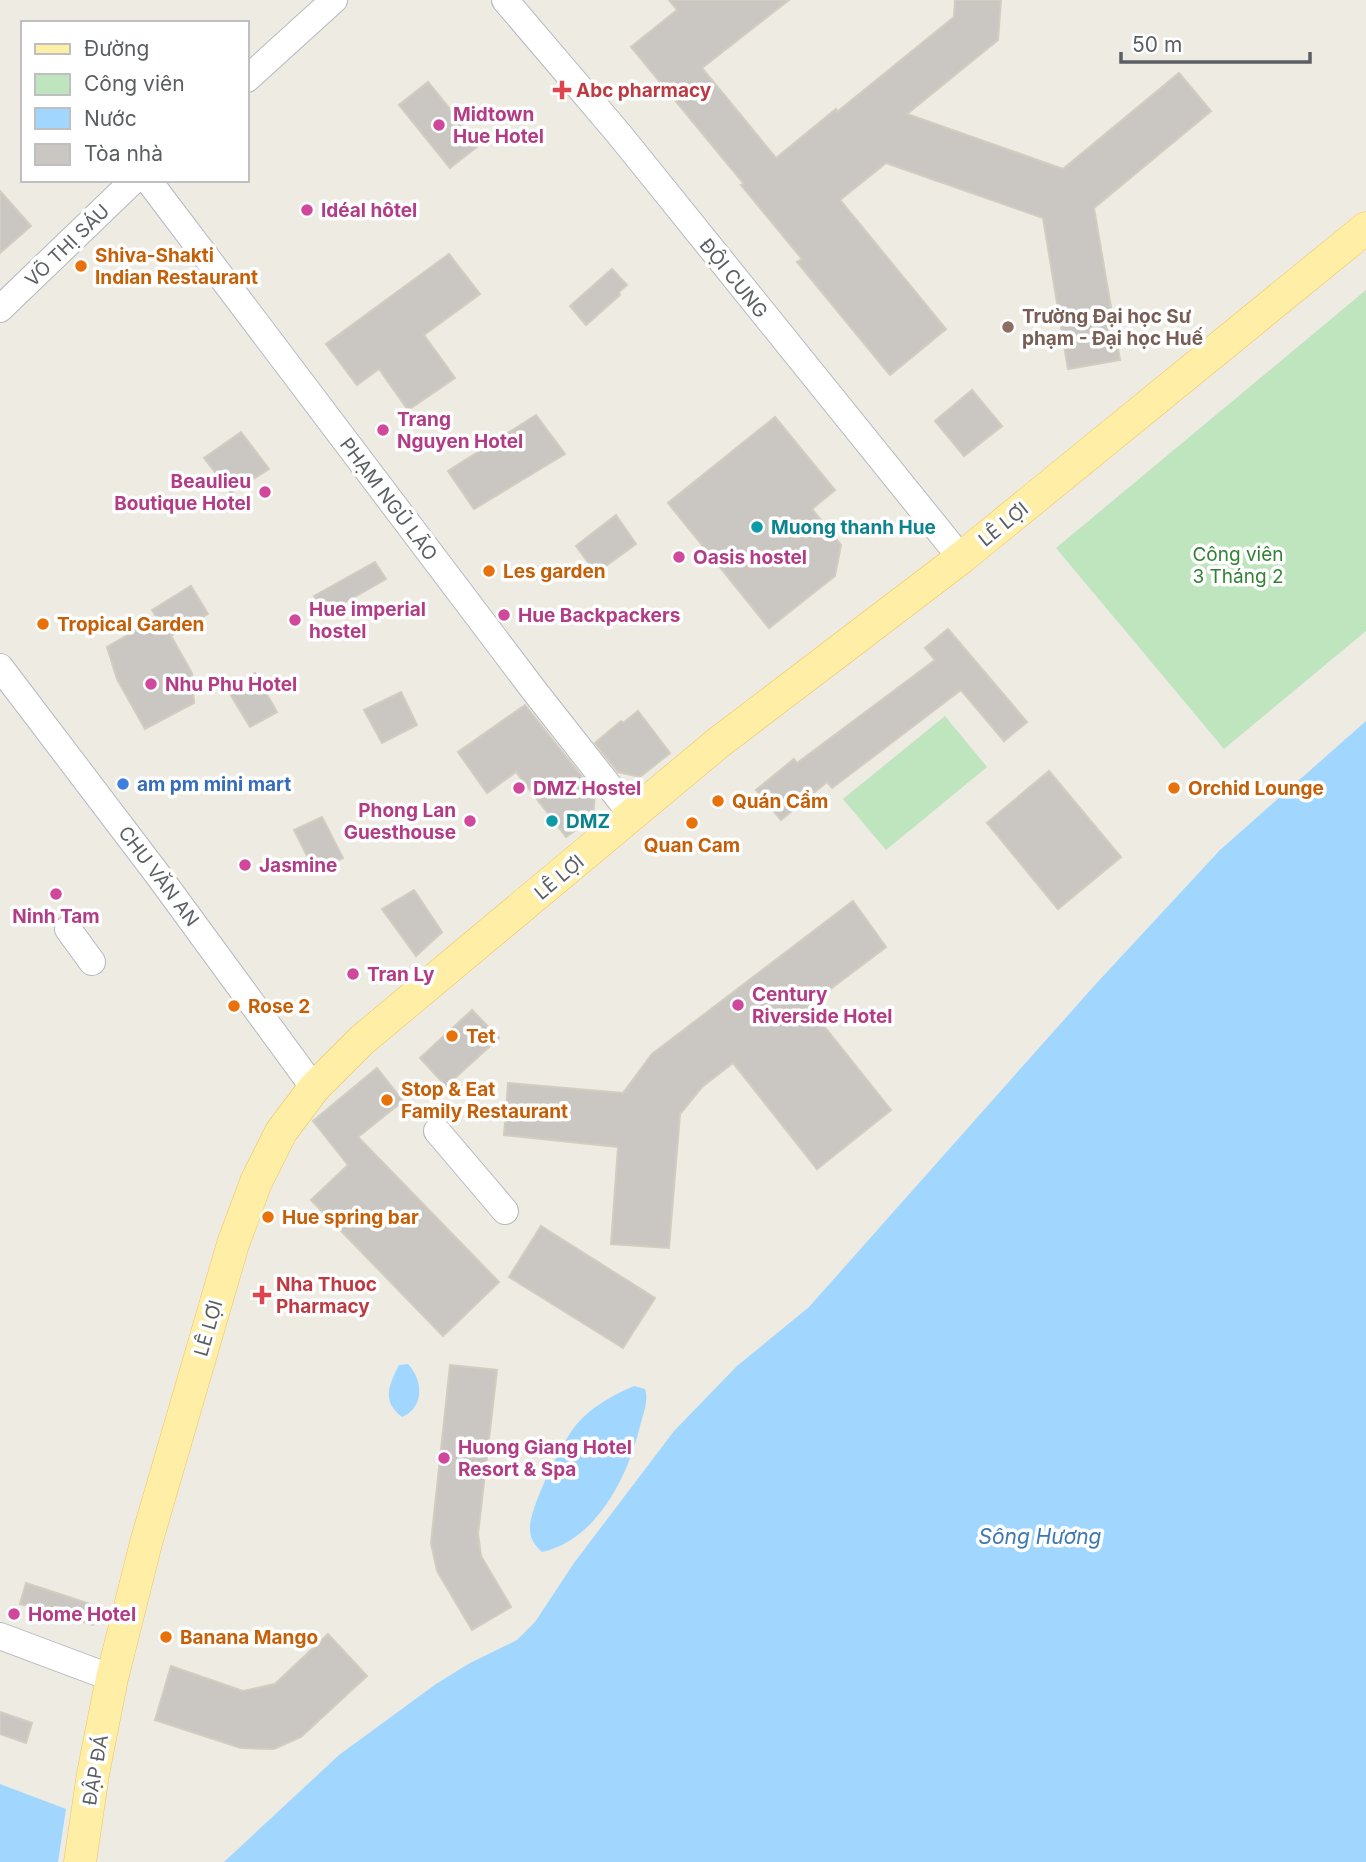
<svg xmlns="http://www.w3.org/2000/svg" width="1366" height="1862" viewBox="0 0 1366 1862" font-family="Inter,sans-serif">
  <style>
    .green { fill: #bfe5bf }
    .water { fill: #a1d7ff }
    .building { fill: #cac7c2; stroke: #d2ccc1; stroke-width: 2 }
    .lines { fill: none; stroke-linecap: round; stroke-linejoin: round }
    .minor-casing { stroke: #b5b8bd; stroke-width: 28 }
    .major-casing { stroke: #f1c458; stroke-width: 33 }
    .minor { stroke: #fff; stroke-width: 26 }
    .major { stroke: #ffefa6; stroke-width: 32 }
    .health-dot { fill: #e0444e; stroke: #fff; stroke-width: 2.5 }
    .hotel-dot { fill: #d1479c; stroke: #fff; stroke-width: 2.5 }
    .food-dot { fill: #e8710a; stroke: #fff; stroke-width: 2.5 }
    .education-dot { fill: #8d6e63; stroke: #fff; stroke-width: 2.5 }
    .culture-dot { fill: #0f9aa8; stroke: #fff; stroke-width: 2.5 }
    .shop-dot { fill: #3f7fe0; stroke: #fff; stroke-width: 2.5 }
    .labels { text-anchor: middle; stroke-width: 7; stroke-linejoin: round; paint-order: stroke }
    .health-label { font-size: 19px; font-weight: bold; fill: #be3a42; stroke: #fff; text-anchor: start }
    .hotel-label { font-size: 19px; font-weight: bold; fill: #b23c85; stroke: #fff; text-anchor: start }
    .street-label { font-size: 19px; fill: #5b5f63; stroke: #fff }
    .food-label { font-size: 19px; font-weight: bold; fill: #c56008; stroke: #fff; text-anchor: start }
    .education-label { font-size: 19px; font-weight: bold; fill: #785e54; stroke: #fff; text-anchor: start }
    .culture-label { font-size: 19px; font-weight: bold; fill: #0d838f; stroke: #fff; text-anchor: start }
    .park-label { font-size: 19px; fill: #348136; stroke: #fff }
    .shop-label { font-size: 19px; font-weight: bold; fill: #366cbe; stroke: #fff; text-anchor: start }
    .water-label { font-size: 21px; font-style: italic; fill: #3e78b0; stroke: #fff }
  </style>
  <rect width="100%" height="100%" fill="#edebe2"/>
  <g class="green">
    <polygon points="1366,290 1366,631 1224,749 1056,548"/>
    <polygon points="945,716 987,767 886,850 843,799"/>
  </g>
  <g class="water">
    <polygon points="1366,721 1366,1862 224,1862 339,1755 436,1684 470,1663 517,1640 535,1622 574,1563 674,1431 737,1366 809,1307 1094,986 1220,850"/>
    <path d="M 408,1364 C 423,1380 425,1407 402,1417 C 381,1401 389,1385 399,1365 Z"/>
    <path d="M 634,1386 L 645,1389 C 649,1401 643,1414 640,1426 C 628,1476 597,1540 542,1552 C 535,1545 530,1540 530,1529 C 529,1509 562,1442 576,1425 C 591,1407 613,1395 634,1386 Z"/>
    <polygon points="0,1784 66,1809 58,1862 0,1862"/>
  </g>
  <g class="building">
    <polygon points="669,0 789,0 702,68 776,158 836,109 837,112 954,17 955,0 1001,0 998,40 907,114 1063,169 1179,73 1211,111 1094,208 1120,360 1068,369 1043,218 886,163 840,200 946,329 890,375 797,262 802,259 741,185 744,184 631,47 677,10"/>
    <polygon points="428,82 479,145 450,168 399,105"/>
    <polygon points="0,191 31,226 0,253"/>
    <polygon points="449,254 480,294 424,335 455,378 408,410 379,369 357,385 326,344"/>
    <polygon points="612,269 627,285 619,292 620,295 586,325 570,306"/>
    <polygon points="972,390 1002,426 964,456 935,421"/>
    <polygon points="536,415 565,454 474,509 448,471"/>
    <polygon points="775,417 835,490 812,509 841,545 835,576 769,628 668,503"/>
    <polygon points="241,432 269,469 231,493 204,458"/>
    <polygon points="616,515 636,544 596,573 576,546"/>
    <polygon points="375,562 386,579 325,614 314,596"/>
    <polygon points="191,586 208,614 171,636 192,673 194,703 145,729 117,679 107,647 157,618 152,610"/>
    <polygon points="948,629 1027,722 1004,741 961,690 832,788 827,782 781,820 756,790 794,759 797,763 935,660 925,648"/>
    <polygon points="255,673 277,712 250,727 227,689"/>
    <polygon points="401,692 417,725 382,743 364,710"/>
    <polygon points="525,705 595,793 593,818 566,837 516,772 487,793 458,752"/>
    <polygon points="638,711 670,753 640,777 618,772 595,743 621,721 623,723"/>
    <polygon points="1049,771 1121,857 1058,909 987,823"/>
    <polygon points="322,817 343,858 315,872 294,830"/>
    <polygon points="414,890 442,932 416,956 382,909"/>
    <polygon points="853,901 886,947 808,1006 891,1110 817,1169 733,1063 702,1087 680,1114 669,1248 611,1244 618,1147 504,1135 508,1083 623,1093 652,1054"/>
    <polygon points="472,1010 499,1038 446,1086 420,1058"/>
    <polygon points="377,1068 403,1101 358,1137 499,1282 443,1336 311,1200 348,1165 313,1121"/>
    <polygon points="541,1226 655,1298 623,1348 509,1277"/>
    <polygon points="450,1365 497,1370 478,1534 481,1556 511,1607 472,1630 437,1571 431,1543"/>
    <polygon points="26,1583 99,1607 93,1625 52,1612 49,1619 27,1610 28,1606 20,1604"/>
    <polygon points="328,1634 367,1676 301,1737 274,1749 241,1748 155,1720 171,1666 243,1691 275,1684"/>
    <polygon points="0,1712 32,1723 26,1743 0,1734"/>
  </g>
  <g class="lines">
    <g class="minor-casing">
      <g id="minor">
        <polyline points="505,0 619,134 961,558"/>
        <polyline points="247,79 334,0"/>
        <polyline points="148,180 536,693 632,815"/>
        <polyline points="0,309 134,180"/>
        <polyline points="0,667 158,875 314,1088"/>
        <polyline points="68,929 92,962"/>
        <polyline points="437,1131 505,1211"/>
        <polyline points="0,1636 112,1678"/>
      </g>
    </g>
    <g class="major-casing">
      <polyline id="major" points="80,1862 93,1774 112,1678 146,1543 233,1244 256,1182 281,1132 314,1088 362,1040 718,743 961,558 1366,228"/>
    </g>
    <use href="#minor" class="minor"/>
    <use href="#major" class="major"/>
  </g>
  <g class="health-dot">
    <path d="M558.5 79.5h7v7h7v7h-7v7h-7v-7h-7v-7h7z"/>
    <path d="M258.5 1284.5h7v7h7v7h-7v7h-7v-7h-7v-7h7z"/>
  </g>
  <g class="hotel-dot">
    <circle cx="439" cy="125" r="7"/>
    <circle cx="307" cy="210" r="7"/>
    <circle cx="383" cy="430" r="7"/>
    <circle cx="265" cy="492" r="7"/>
    <circle cx="679" cy="557" r="7"/>
    <circle cx="504" cy="615" r="7"/>
    <circle cx="295" cy="620" r="7"/>
    <circle cx="151" cy="684" r="7"/>
    <circle cx="519" cy="788" r="7"/>
    <circle cx="470" cy="821" r="7"/>
    <circle cx="245" cy="865" r="7"/>
    <circle cx="56" cy="894" r="7"/>
    <circle cx="353" cy="974" r="7"/>
    <circle cx="738" cy="1005" r="7"/>
    <circle cx="444" cy="1458" r="7"/>
    <circle cx="14" cy="1614" r="7"/>
  </g>
  <g class="food-dot">
    <circle cx="81" cy="266" r="7"/>
    <circle cx="489" cy="571" r="7"/>
    <circle cx="43" cy="624" r="7"/>
    <circle cx="1174" cy="788" r="7"/>
    <circle cx="718" cy="801" r="7"/>
    <circle cx="692" cy="823" r="7"/>
    <circle cx="234" cy="1006" r="7"/>
    <circle cx="452" cy="1036" r="7"/>
    <circle cx="387" cy="1100" r="7"/>
    <circle cx="268" cy="1217" r="7"/>
    <circle cx="166" cy="1637" r="7"/>
  </g>
  <circle class="education-dot" cx="1008" cy="327" r="7"/>
  <g class="culture-dot">
    <circle cx="757" cy="527" r="7"/>
    <circle cx="552" cy="821" r="7"/>
  </g>
  <circle class="shop-dot" cx="123" cy="784" r="7"/>
  <g class="labels">
    <g class="health-label">
      <text x="576" y="97">Abc pharmacy</text>
      <text x="276" y="1291">Nha Thuoc<tspan x="276" dy="22">Pharmacy</tspan></text>
    </g>
    <g class="hotel-label">
      <text x="453" y="121">Midtown<tspan x="453" dy="22">Hue Hotel</tspan></text>
      <text x="321" y="217">Idéal hôtel</text>
      <text x="397" y="426">Trang<tspan x="397" dy="22">Nguyen Hotel</tspan></text>
      <text x="251" y="488" text-anchor="end">Beaulieu<tspan x="251" dy="22">Boutique Hotel</tspan></text>
      <text x="693" y="564">Oasis hostel</text>
      <text x="309" y="616">Hue imperial<tspan x="309" dy="22">hostel</tspan></text>
      <text x="518" y="622">Hue Backpackers</text>
      <text x="165" y="691">Nhu Phu Hotel</text>
      <text x="533" y="795">DMZ Hostel</text>
      <text x="456" y="817" text-anchor="end">Phong Lan<tspan x="456" dy="22">Guesthouse</tspan></text>
      <text x="259" y="872">Jasmine</text>
      <text x="56" y="923" text-anchor="middle">Ninh Tam</text>
      <text x="367" y="981">Tran Ly</text>
      <text x="752" y="1001">Century<tspan x="752" dy="22">Riverside Hotel</tspan></text>
      <text x="458" y="1454">Huong Giang Hotel<tspan x="458" dy="22">Resort &amp; Spa</tspan></text>
      <text x="28" y="1621">Home Hotel</text>
    </g>
    <g class="street-label">
      <text transform="translate(67 245) rotate(-44)" y="7">VÕ THỊ SÁU</text>
      <text transform="translate(734 278) rotate(51)" y="7">ĐỘI CUNG</text>
      <text transform="translate(389 499) rotate(53)" y="7">PHẠM NGŨ LÃO</text>
      <text transform="translate(1003 524) rotate(-39)" y="7">LÊ LỢI</text>
      <text transform="translate(159 876) rotate(53)" y="7">CHU VĂN AN</text>
      <text transform="translate(559 877) rotate(-40)" y="7">LÊ LỢI</text>
      <text transform="translate(208 1328) rotate(-74)" y="7">LÊ LỢI</text>
      <text transform="translate(95 1770) rotate(-80)" y="7">ĐẬP ĐÁ</text>
    </g>
    <g class="food-label">
      <text x="95" y="262">Shiva-Shakti<tspan x="95" dy="22">Indian Restaurant</tspan></text>
      <text x="503" y="578">Les garden</text>
      <text x="57" y="631">Tropical Garden</text>
      <text x="1188" y="795">Orchid Lounge</text>
      <text x="732" y="808">Quán Cẩm</text>
      <text x="692" y="852" text-anchor="middle">Quan Cam</text>
      <text x="248" y="1013">Rose 2</text>
      <text x="466" y="1043">Tet</text>
      <text x="401" y="1096">Stop &amp; Eat<tspan x="401" dy="22">Family Restaurant</tspan></text>
      <text x="282" y="1224">Hue spring bar</text>
      <text x="180" y="1644">Banana Mango</text>
    </g>
    <g class="education-label">
      <text x="1022" y="323">Trường Đại học Sư<tspan x="1022" dy="22">phạm - Đại học Huế</tspan></text>
    </g>
    <g class="culture-label">
      <text x="771" y="534">Muong thanh Hue</text>
      <text x="566" y="828">DMZ</text>
    </g>
    <g class="park-label">
      <text x="1238" y="561">Công viên<tspan x="1238" dy="22">3 Tháng 2</tspan></text>
    </g>
    <g class="shop-label">
      <text x="137" y="791">am pm mini mart</text>
    </g>
    <g class="water-label">
      <text x="1040" y="1544">Sông Hương</text>
    </g>
  </g>
  <rect x="21" y="21" width="228" height="161" fill="#ffffff" stroke="#bdbfc1" stroke-width="2"/>
  <rect x="35" y="44" width="35" height="10" fill="#ffefa6" stroke="#bdbfc1" stroke-width="2"/>
  <text x="84" y="56" font-size="21" fill="#5b5f63">Đường</text>
  <rect x="35" y="74" width="35" height="21" fill="#bfe5bf" stroke="#bdbfc1" stroke-width="2"/>
  <text x="84" y="91" font-size="21" fill="#5b5f63">Công viên</text>
  <rect x="35" y="108" width="35" height="21" fill="#a1d7ff" stroke="#bdbfc1" stroke-width="2"/>
  <text x="84" y="126" font-size="21" fill="#5b5f63">Nước</text>
  <rect x="35" y="144" width="35" height="21" fill="#cac7c2" stroke="#bdbfc1" stroke-width="2"/>
  <text x="84" y="161" font-size="21" fill="#5b5f63">Tòa nhà</text>
  <path d="M1121 52v10h189v-10" fill="none" stroke="#5b5f63" stroke-width="3.5"/>
  <text x="1132" y="52" font-size="21" fill="#5b5f63" stroke="#ffffff" stroke-width="5" paint-order="stroke">50 m</text>
</svg>
